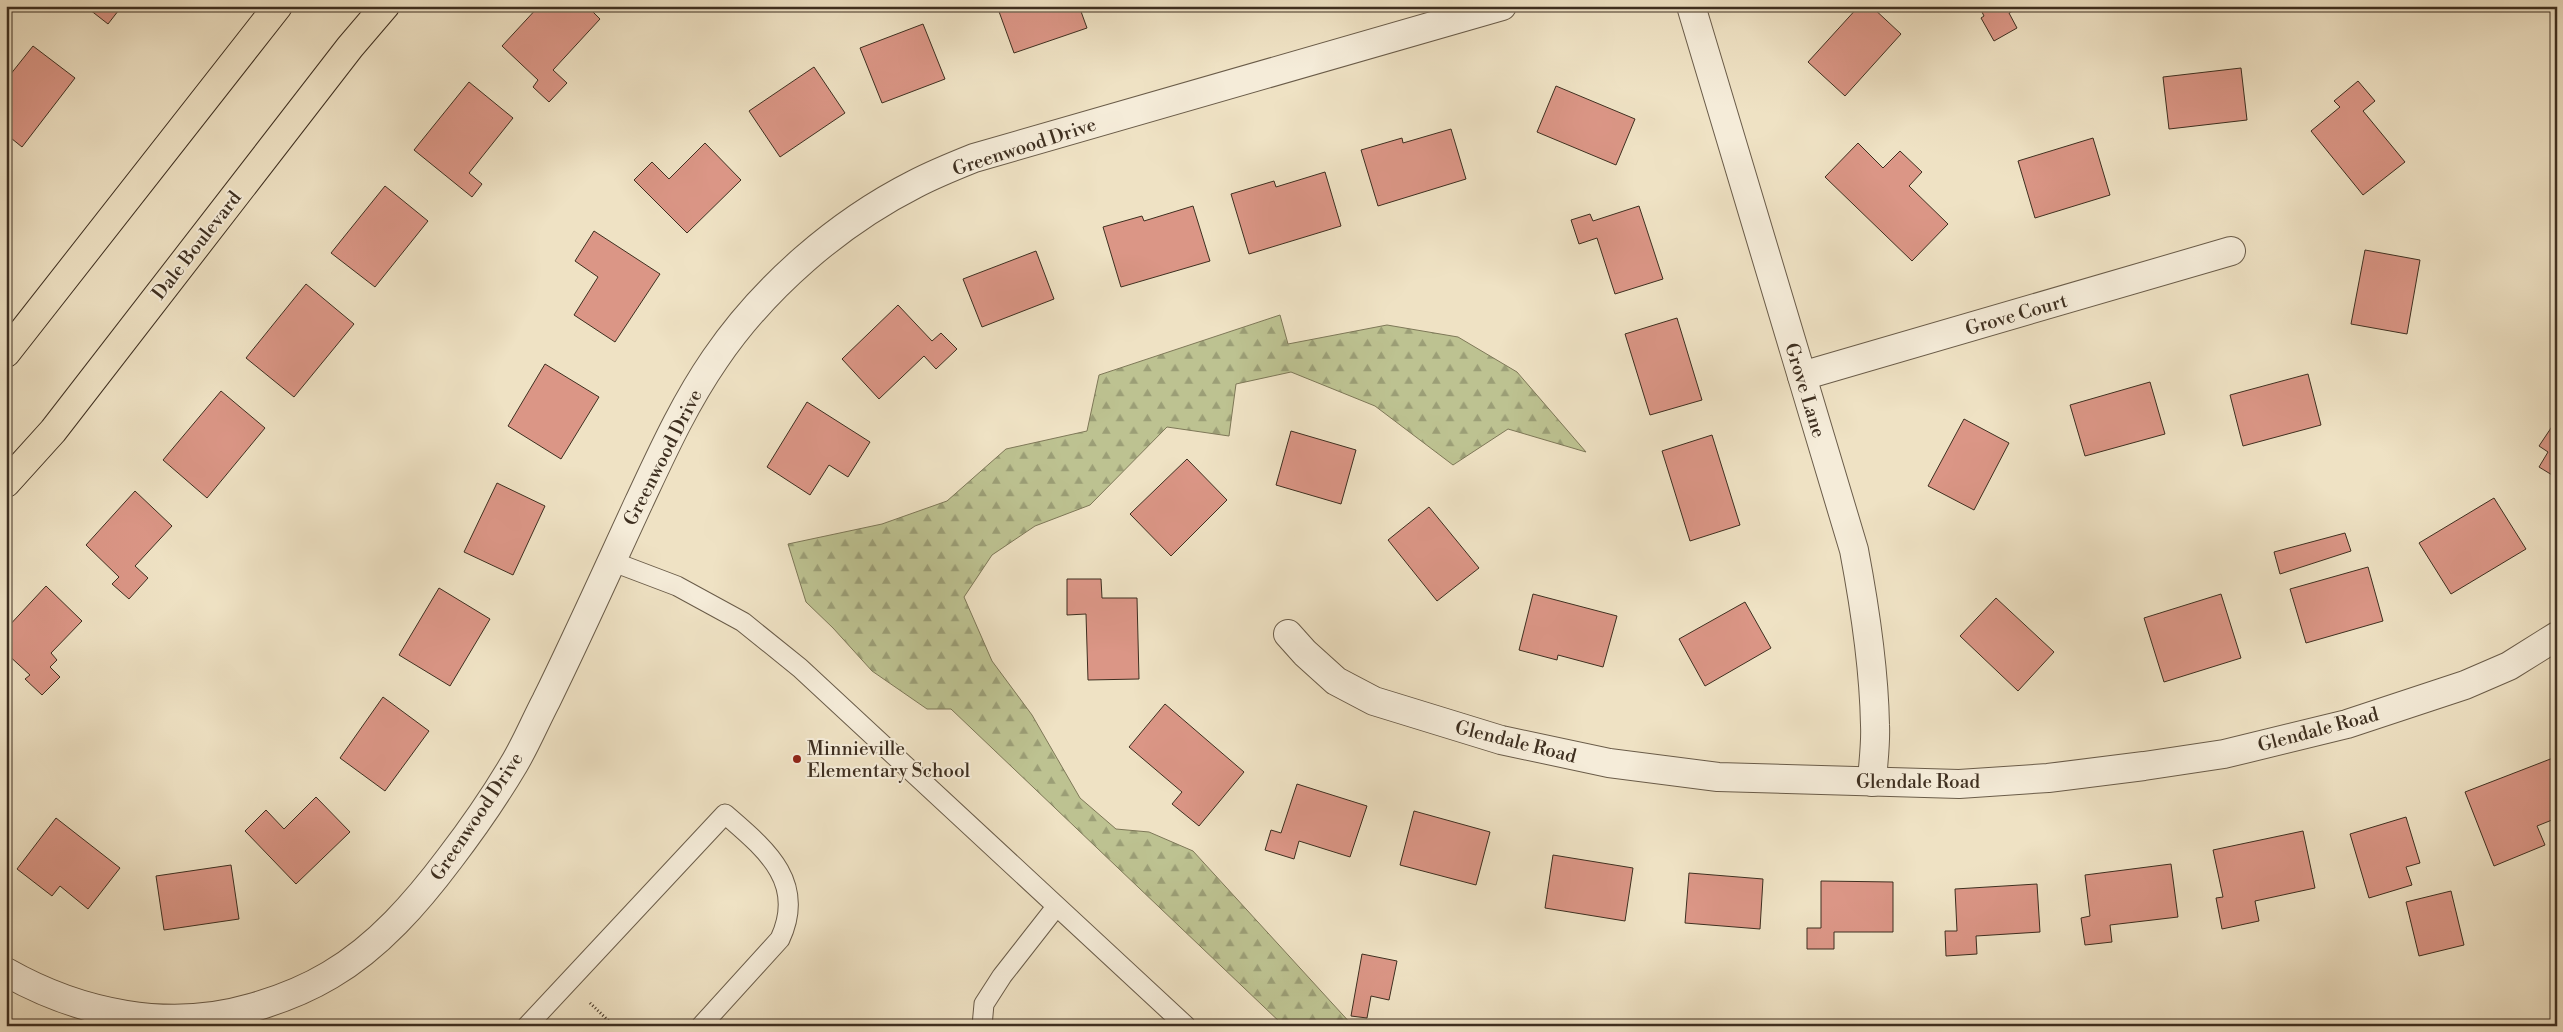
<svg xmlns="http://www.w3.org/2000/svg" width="2563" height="1032" viewBox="0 0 2563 1032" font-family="'Libre Bodoni',serif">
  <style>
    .forest { fill: url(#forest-firs); stroke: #7e7858 }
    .building { fill: #db9686; stroke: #3e2f20 }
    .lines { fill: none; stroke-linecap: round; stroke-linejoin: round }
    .service-casing { stroke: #6a5c49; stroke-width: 21 }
    .minor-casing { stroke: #6a5c49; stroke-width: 30 }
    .primary-casing { stroke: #3e2f20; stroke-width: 30 }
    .path { stroke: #3e2f20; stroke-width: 3; stroke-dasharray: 1 2.5; stroke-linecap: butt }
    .service { stroke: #f5ecd9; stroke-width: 19 }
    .minor { stroke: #f5ecd9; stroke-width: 28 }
    .primary { stroke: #efe2c4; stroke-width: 28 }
    .poi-dot { fill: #8f2418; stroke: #f5ecd9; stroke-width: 2 }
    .labels { text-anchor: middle; stroke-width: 4; stroke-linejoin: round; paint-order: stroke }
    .street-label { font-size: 19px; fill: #3e2f20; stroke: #f5ecd9 }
    .poi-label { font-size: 19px; fill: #3e2f20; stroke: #f5ecd9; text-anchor: start }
  </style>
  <defs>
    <pattern id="forest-firs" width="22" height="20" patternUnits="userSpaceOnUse" patternTransform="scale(1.25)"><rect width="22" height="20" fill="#bdc291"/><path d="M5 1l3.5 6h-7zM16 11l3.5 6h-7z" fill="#9b9e76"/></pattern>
  </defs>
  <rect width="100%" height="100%" fill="#efe2c4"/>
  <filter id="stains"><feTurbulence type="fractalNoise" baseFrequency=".004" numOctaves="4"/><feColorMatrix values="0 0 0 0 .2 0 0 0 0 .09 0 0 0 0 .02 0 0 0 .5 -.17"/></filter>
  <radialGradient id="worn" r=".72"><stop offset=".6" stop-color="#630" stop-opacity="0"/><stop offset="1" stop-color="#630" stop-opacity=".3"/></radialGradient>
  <polygon class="forest" points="1280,315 1288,344 1387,325 1458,337 1517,372 1586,452 1508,429 1453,465 1375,406 1291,372 1236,384 1229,436 1167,427 1090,505 1035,526 992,555 964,597 992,661 1032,715 1080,798 1116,829 1149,832 1193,851 1353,1026 1284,1026 951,709 927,709 872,671 833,628 806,602 788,544 882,524 947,501 1006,449 1087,431 1099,375"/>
  <g class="building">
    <polygon points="85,6 122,6 108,24"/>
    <polygon points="539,6 587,6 600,19 553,70 567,83 549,102 533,87 538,80 502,46"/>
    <polygon points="997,6 1079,6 1087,28 1014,53"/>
    <polygon points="1859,6 1871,6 1901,34 1845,96 1808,62"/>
    <polygon points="1979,6 2022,6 2009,13 2017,28 1994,41 1981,18 1984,16"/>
    <polygon points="923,24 945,79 882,103 860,48"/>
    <polygon points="33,46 75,78 22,147 6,134 6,80"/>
    <polygon points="814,67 845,113 780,157 749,111"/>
    <polygon points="2241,68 2247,120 2169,129 2163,77"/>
    <polygon points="2358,81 2375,101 2363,111 2405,162 2363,195 2311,131 2340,107 2334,101"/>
    <polygon points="469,82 513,118 469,173 482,184 472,197 414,150"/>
    <polygon points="1556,86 1635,119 1616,165 1537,132"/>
    <polygon points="1451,129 1466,179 1378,206 1361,150 1402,138 1403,143"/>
    <polygon points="2093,138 2110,195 2035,218 2018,161"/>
    <polygon points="705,143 741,180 687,233 634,180 652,162 669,179"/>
    <polygon points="1858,143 1883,168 1900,151 1922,172 1909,186 1948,224 1912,261 1825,177"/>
    <polygon points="1325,172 1341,226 1249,254 1231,194 1274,181 1276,187"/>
    <polygon points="385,186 428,221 375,287 331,253"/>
    <polygon points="1193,206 1210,261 1121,287 1103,227 1142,216 1144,221"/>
    <polygon points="1639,206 1663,279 1615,294 1597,238 1579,244 1571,220 1590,214 1593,221"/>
    <polygon points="594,231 660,274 615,342 574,315 598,277 575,261"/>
    <polygon points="2365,250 2420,260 2407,334 2351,324"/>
    <polygon points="1036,251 1054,299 982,327 963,279"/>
    <polygon points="306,284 354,324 294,397 246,358"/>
    <polygon points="898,305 932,341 941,333 957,349 936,369 924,356 879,399 842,359"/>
    <polygon points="1677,318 1702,400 1650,415 1625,334"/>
    <polygon points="545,364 599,397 561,459 508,426"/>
    <polygon points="2308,374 2321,425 2243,446 2230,395"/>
    <polygon points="2150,382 2165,434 2085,456 2070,405"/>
    <polygon points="221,391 265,428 207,498 163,460"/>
    <polygon points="807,402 870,442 848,477 829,465 810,495 767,467"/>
    <polygon points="1964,419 2009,443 1974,510 1928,486"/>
    <polygon points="2557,419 2557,478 2539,467 2548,452 2539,446"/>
    <polygon points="1291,431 1356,450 1341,504 1276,485"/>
    <polygon points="1712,435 1740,525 1690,541 1662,451"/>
    <polygon points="1187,459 1227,500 1171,556 1130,514"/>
    <polygon points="497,483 545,506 513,575 464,552"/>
    <polygon points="135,491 172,526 135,566 148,578 129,599 112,584 119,577 86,545"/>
    <polygon points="2494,498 2526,549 2451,594 2419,543"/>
    <polygon points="1429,507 1479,568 1437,601 1388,540"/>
    <polygon points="2345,533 2351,551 2280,574 2274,552"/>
    <polygon points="2368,567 2383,621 2306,643 2290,589"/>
    <polygon points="1067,579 1101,579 1102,598 1137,598 1139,679 1088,680 1086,614 1067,615"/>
    <polygon points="46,586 82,621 51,653 57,660 50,667 60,677 42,695 25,679 30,675 6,653 6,629"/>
    <polygon points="439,588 490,619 450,686 399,655"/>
    <polygon points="1533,594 1617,616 1603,667 1558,655 1557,660 1519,650"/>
    <polygon points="2221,594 2241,658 2164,682 2144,618"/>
    <polygon points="1996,598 2054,652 2018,691 1960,636"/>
    <polygon points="1745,602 1771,648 1705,686 1679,639"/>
    <polygon points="383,697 429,731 385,791 340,758"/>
    <polygon points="1165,704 1244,772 1199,826 1172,804 1182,792 1129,747"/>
    <polygon points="2553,758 2557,767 2557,818 2537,826 2545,845 2494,866 2465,792"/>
    <polygon points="1297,784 1367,806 1350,857 1299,841 1294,859 1265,850 1271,830 1281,833"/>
    <polygon points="316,797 350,832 296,884 245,831 266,810 284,829"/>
    <polygon points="1414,811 1490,832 1476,885 1400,865"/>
    <polygon points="2406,817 2420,863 2406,867 2412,885 2369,898 2350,834"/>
    <polygon points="56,818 120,868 88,909 60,886 52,896 17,869"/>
    <polygon points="2303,831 2315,888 2255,901 2259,921 2222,929 2216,898 2223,897 2213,850"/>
    <polygon points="1553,855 1633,868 1625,921 1545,908"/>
    <polygon points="2171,864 2178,917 2110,925 2112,942 2085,945 2081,918 2090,916 2085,875"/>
    <polygon points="231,865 239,919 164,930 156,876"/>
    <polygon points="1689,873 1763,879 1760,929 1685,923"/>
    <polygon points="1821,881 1893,882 1893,932 1834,932 1834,949 1807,949 1807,928 1821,928"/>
    <polygon points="2037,884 2040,932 1976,936 1977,954 1946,956 1945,931 1957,931 1955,889"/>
    <polygon points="2451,891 2464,945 2419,956 2406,902"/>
    <polygon points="1362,954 1397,961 1389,1000 1371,996 1367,1018 1351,1016"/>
  </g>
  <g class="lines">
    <g class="service-casing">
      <g id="service">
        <polyline points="611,561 677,586 743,622 800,668 1186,1026"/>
        <path d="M 527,1026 L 725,814 C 764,848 807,881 780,939 L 701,1026"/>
        <polyline points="982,1026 984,1004 1002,976 1056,907"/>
      </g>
    </g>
    <g class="minor-casing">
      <g id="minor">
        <path d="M 1691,6 L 1854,550 C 1865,608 1874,666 1875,725 C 1876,744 1873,763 1872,782"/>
        <polyline points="1802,376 2231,251"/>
        <polyline points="1288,634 1305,653 1336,681 1374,701 1501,740 1609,763 1718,777 1959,784 2048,778 2144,766 2224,754 2347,724 2465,685 2509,666 2557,636"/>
        <path d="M 6,972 C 80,1014 169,1032 251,1008 C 279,1000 305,990 330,975 C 378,947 417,902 450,858 C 473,828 495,796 514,764 C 526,744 535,722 546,701 C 578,636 608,569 639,502 C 662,453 684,404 715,359 C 764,287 838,223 915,184 C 934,174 954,166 974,158 L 1502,6"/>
      </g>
    </g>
    <g class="primary-casing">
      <g id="primary">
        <polyline points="6,353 278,6"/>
        <polyline points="6,483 53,431 350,47 385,6"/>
      </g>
    </g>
    <polyline class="path" points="590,1003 614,1026"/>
    <use href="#service" class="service"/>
    <use href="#minor" class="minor"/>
    <use href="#primary" class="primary"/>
  </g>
  <circle class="poi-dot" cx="797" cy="759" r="5"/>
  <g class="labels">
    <g class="street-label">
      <text transform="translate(1024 146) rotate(-18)" y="7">Greenwood Drive</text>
      <text transform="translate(196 245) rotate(-52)" y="7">Dale Boulevard</text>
      <text transform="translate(2016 314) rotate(-16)" y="7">Grove Court</text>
      <text transform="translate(1806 390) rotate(73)" y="7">Grove Lane</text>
      <text transform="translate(662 457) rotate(-63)" y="7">Greenwood Drive</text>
      <text transform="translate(2318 729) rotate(-15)" y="7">Glendale Road</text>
      <text transform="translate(1516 741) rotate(14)" y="7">Glendale Road</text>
      <text x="1918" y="788">Glendale Road</text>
      <text transform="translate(476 816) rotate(-56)" y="7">Greenwood Drive</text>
    </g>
    <g class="poi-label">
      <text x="807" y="755">Minnieville<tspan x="807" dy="22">Elementary School</tspan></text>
    </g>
  </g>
  <rect width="2563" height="1032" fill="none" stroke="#efe2c4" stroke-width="25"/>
  <rect x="8" y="8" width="2548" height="1017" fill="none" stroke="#3e2f20" stroke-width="2.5"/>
  <rect x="12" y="12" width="2538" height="1007" fill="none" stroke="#3e2f20"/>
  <rect width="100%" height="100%" filter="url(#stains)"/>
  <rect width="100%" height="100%" fill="url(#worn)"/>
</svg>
